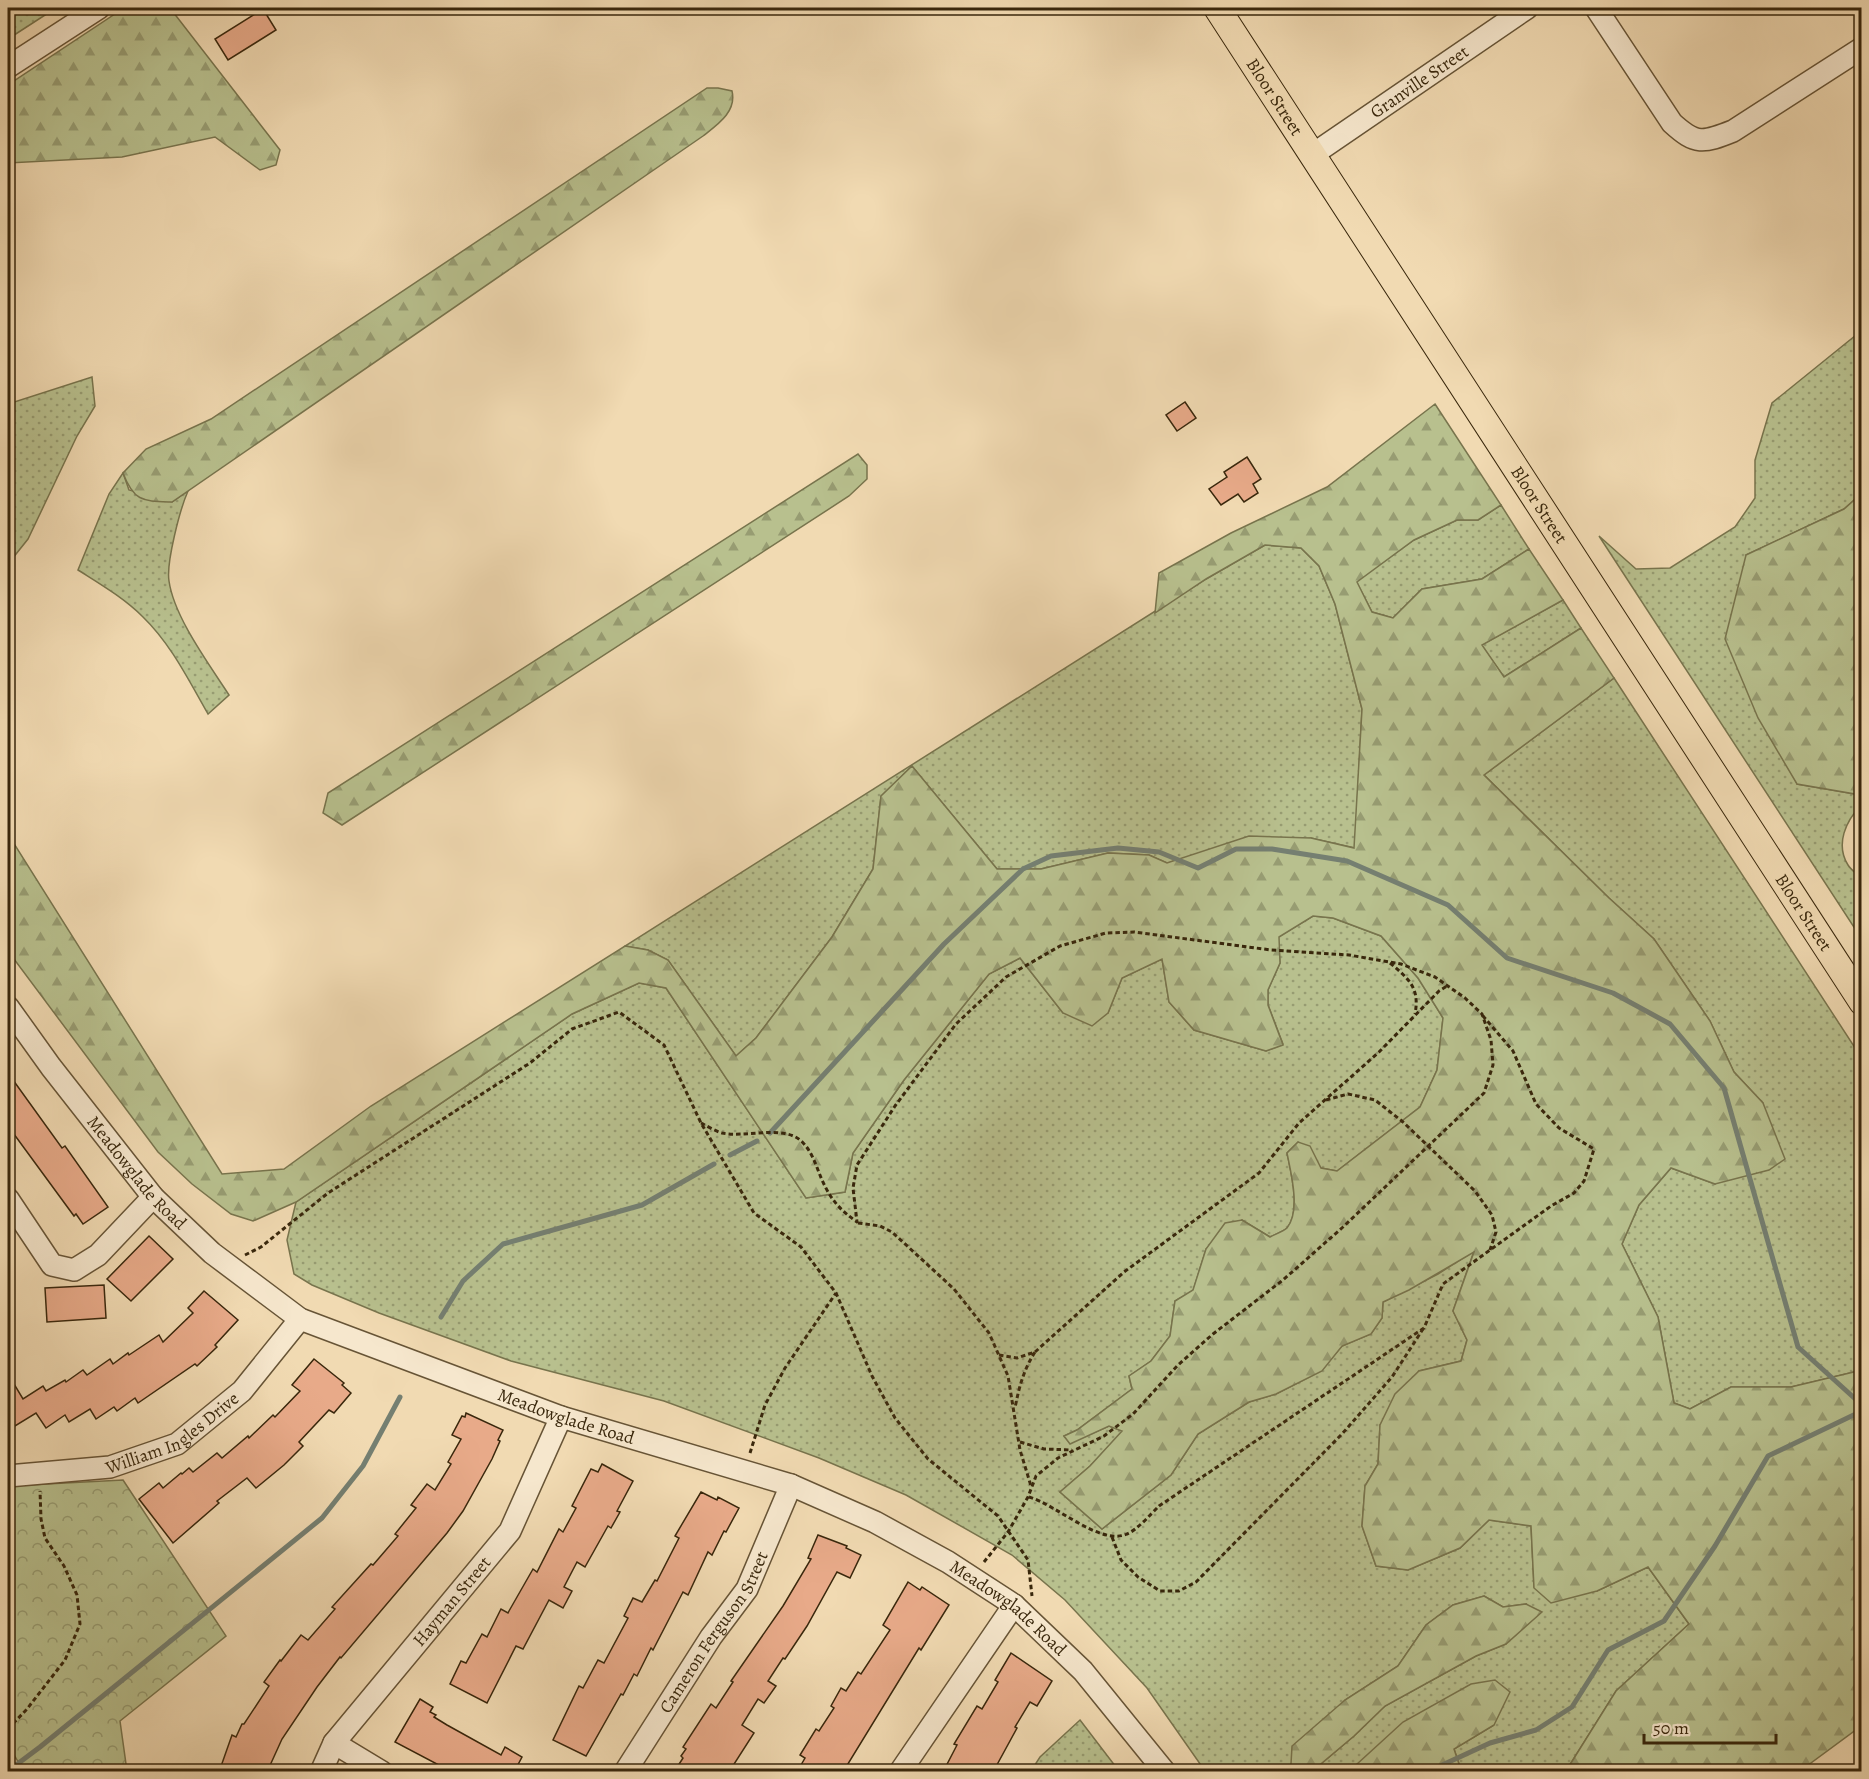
<svg xmlns="http://www.w3.org/2000/svg" width="1869" height="1779" viewBox="0 0 1869 1779" font-family="Alegreya,serif">
  <style>
    .grass { fill: url(#grass-dots); stroke: #78744d; stroke-width: 1.5 }
    .forest { fill: url(#forest-firs); stroke: #78744d; stroke-width: 1.5 }
    .park { fill: url(#park-crowns); stroke: #78744d; stroke-width: 1.5 }
    .lines { fill: none; stroke-linecap: round; stroke-linejoin: round }
    .stream { stroke: #757f71; stroke-width: 5 }
    .building { fill: #e8aa89; stroke: #39270c; stroke-width: 1.5 }
    .minor-casing { stroke: #675436; stroke-width: 24 }
    .major-casing { stroke: #39270c; stroke-width: 28 }
    .path { stroke: #39270c; stroke-width: 3; stroke-dasharray: 4.5 3; stroke-linecap: butt }
    .minor { stroke: #f6e7cd; stroke-width: 21 }
    .major { stroke: #f1dab2; stroke-width: 26 }
    .labels { text-anchor: middle; stroke-width: 6; stroke-linejoin: round; paint-order: stroke }
    .street-label { font-size: 18px; fill: #39270c; stroke: #f6e7cd }
  </style>
  <defs>
    <pattern id="grass-dots" width="8" height="8" patternUnits="userSpaceOnUse" patternTransform="scale(1.5)"><rect width="8" height="8" fill="#b8c08e"/><path d="M2 2h.1M6 6h.1" fill="none" stroke="#979c72" stroke-width="1.8" stroke-linecap="round"/></pattern>
    <pattern id="forest-firs" width="22" height="20" patternUnits="userSpaceOnUse" patternTransform="scale(1.5)"><rect width="22" height="20" fill="#b8c08e"/><path d="M5 1l3.5 6h-7zM16 11l3.5 6h-7z" fill="#979c72"/></pattern>
    <pattern id="park-crowns" width="20" height="18" patternUnits="userSpaceOnUse" patternTransform="scale(1.5)"><rect width="20" height="18" fill="#b8c08e"/><path d="M2 6a3 3 0 1 1 6 0M12 15a3 3 0 1 1 6 0" fill="none" stroke="#979c72"/></pattern>
  </defs>
  <rect width="100%" height="100%" fill="#f1dab2"/>
  <filter id="stains"><feTurbulence type="fractalNoise" baseFrequency=".00333" numOctaves="4"/><feColorMatrix values="0 0 0 0 .2 0 0 0 0 .09 0 0 0 0 .02 0 0 0 .5 -.17"/></filter>
  <radialGradient id="worn" r=".72"><stop offset=".6" stop-color="#630" stop-opacity="0"/><stop offset="1" stop-color="#630" stop-opacity=".3"/></radialGradient>
  <g class="grass">
    <polygon points="8,8 56,8 8,39"/>
    <path d="M 1861,331 L 1861,494 L 1844,509 L 1746,555 L 1797,784 L 1861,795 L 1861,805 C 1846,821 1835,844 1848,865 C 1851,870 1857,874 1861,878 L 1861,938 L 1599,536 L 1636,569 L 1670,568 L 1735,527 L 1755,498 L 1755,460 L 1772,403 Z"/>
    <polygon points="92,377 95,406 77,436 28,539 8,564 8,404"/>
    <path d="M 123,473 L 129,490 L 172,502 L 188,491 C 180,509 166,563 169,581 C 174,617 209,664 229,695 L 208,714 C 189,681 171,644 143,617 C 124,598 100,584 78,570 L 109,494 Z"/>
    <polygon points="1501,505 1529,549 1482,579 1422,589 1393,618 1372,612 1356,581 1414,540 1457,520 1478,520"/>
    <polygon points="1265,545 1301,548 1319,566 1335,604 1362,709 1355,848 1311,838 1167,863 1149,855 1108,853 1041,869 997,869 912,766 881,796 873,869 832,937 756,1038 736,1056 668,960 648,950 625,946 1206,579"/>
    <polygon points="1563,600 1581,628 1504,677 1481,645"/>
    <polygon points="1614,678 1861,1057 1861,1372 1858,1371 1791,1387 1731,1387 1690,1409 1674,1403 1658,1317 1622,1244 1639,1205 1671,1168 1715,1184 1763,1103 1734,1072 1710,1021 1654,939 1609,898 1484,775"/>
    <path d="M 1313,916 L 1333,918 L 1381,936 L 1418,978 L 1443,1018 L 1437,1070 L 1420,1107 L 1337,1171 L 1321,1168 L 1298,1142 L 1287,1153 C 1291,1173 1301,1211 1287,1228 C 1283,1232 1275,1234 1270,1237 L 1242,1220 L 1206,1249 L 1193,1291 L 1175,1301 L 1170,1336 L 1151,1361 L 1129,1376 L 1132,1389 L 1077,1430 L 1064,1436 L 1070,1443 L 1109,1426 L 1123,1431 L 1090,1466 L 1060,1492 L 1102,1529 L 1171,1475 L 1198,1434 L 1249,1402 L 1276,1394 L 1321,1371 L 1342,1346 L 1371,1334 L 1382,1318 L 1383,1302 L 1438,1274 L 1474,1251 L 1453,1311 L 1467,1340 L 1461,1361 L 1419,1371 L 1380,1425 L 1378,1464 L 1365,1486 L 1362,1526 L 1376,1566 L 1408,1570 L 1460,1548 L 1489,1520 L 1531,1526 L 1534,1587 L 1597,1591 L 1648,1567 L 1689,1624 L 1616,1691 L 1566,1771 L 1458,1771 L 1460,1767 L 1454,1749 L 1494,1725 L 1356,1765 L 1352,1771 L 1305,1771 L 1316,1768 L 1354,1736 L 1385,1706 L 1476,1656 L 1506,1644 L 1526,1604 L 1503,1607 L 1484,1596 L 1453,1605 L 1426,1625 L 1398,1666 L 1345,1700 L 1291,1764 L 1299,1771 L 1205,1771 L 1147,1688 L 1065,1600 L 1012,1555 L 906,1495 L 819,1458 L 664,1401 L 511,1361 L 379,1313 L 312,1285 L 294,1274 L 287,1240 L 296,1202 L 572,1014 L 639,983 L 666,988 L 806,1198 L 845,1192 L 853,1153 L 904,1080 L 989,974 L 1020,958 L 1063,1013 L 1108,1013 L 1122,978 L 1162,959 L 1169,1002 L 1194,1030 L 1266,1051 L 1283,1044 L 1268,1005 L 1268,990 L 1280,963 L 1278,937 Z"/>
    <polygon points="1080,1720 1119,1771 1031,1771 1040,1757"/>
  </g>
  <g class="forest">
    <polygon points="124,8 170,8 280,150 276,165 260,170 215,137 122,157 8,163 8,85"/>
    <path d="M 707,88 L 718,88 L 732,91 C 737,112 717,125 703,136 L 172,502 C 143,501 134,502 123,473 L 146,449 L 211,419 Z"/>
    <path d="M 1435,404 L 1501,505 L 1478,520 L 1457,520 L 1414,540 L 1357,582 L 1372,612 L 1393,618 L 1422,589 L 1482,579 L 1529,549 L 1563,600 L 1482,645 L 1504,677 L 1581,628 L 1614,678 L 1484,775 L 1609,898 L 1654,939 L 1710,1021 L 1734,1072 L 1763,1103 L 1785,1159 L 1769,1170 L 1715,1184 L 1671,1168 L 1639,1205 L 1622,1244 L 1658,1317 L 1674,1403 L 1690,1409 L 1731,1387 L 1791,1387 L 1858,1371 L 1861,1372 L 1861,1726 L 1800,1771 L 1566,1771 L 1616,1691 L 1689,1624 L 1648,1567 L 1597,1591 L 1551,1603 L 1534,1588 L 1531,1526 L 1489,1520 L 1460,1548 L 1408,1570 L 1376,1566 L 1362,1526 L 1365,1486 L 1378,1464 L 1380,1425 L 1395,1394 L 1419,1371 L 1461,1361 L 1467,1340 L 1453,1311 L 1474,1252 L 1409,1290 L 1383,1302 L 1382,1318 L 1371,1334 L 1342,1346 L 1322,1371 L 1276,1394 L 1249,1402 L 1198,1434 L 1171,1475 L 1102,1529 L 1060,1492 L 1090,1466 L 1122,1431 L 1109,1426 L 1070,1444 L 1064,1436 L 1077,1430 L 1132,1389 L 1129,1376 L 1151,1361 L 1170,1336 L 1175,1301 L 1193,1290 L 1206,1249 L 1225,1223 L 1242,1220 L 1270,1237 C 1275,1234 1283,1232 1287,1228 C 1301,1211 1291,1173 1287,1153 L 1298,1142 L 1310,1146 L 1321,1168 L 1337,1171 L 1420,1107 L 1437,1070 L 1443,1018 L 1418,978 L 1381,936 L 1333,918 L 1313,916 L 1279,937 L 1280,963 L 1268,990 L 1268,1005 L 1283,1045 L 1266,1051 L 1194,1030 L 1169,1002 L 1162,959 L 1122,978 L 1108,1013 L 1092,1026 L 1063,1013 L 1020,958 L 989,974 L 904,1080 L 853,1153 L 845,1192 L 806,1198 L 666,988 L 639,983 L 572,1014 L 296,1202 L 253,1221 L 231,1214 L 192,1184 L 158,1152 L 8,951 L 8,834 L 222,1174 L 284,1169 L 371,1106 L 625,946 L 648,950 L 668,960 L 736,1056 L 756,1038 L 832,937 L 873,869 L 881,796 L 912,766 L 997,869 L 1041,869 L 1108,853 L 1149,855 L 1167,863 L 1249,836 L 1311,838 L 1354,848 L 1362,709 L 1335,604 L 1319,566 L 1301,548 L 1265,545 L 1206,579 L 1155,613 L 1159,573 L 1231,533 L 1327,487 Z"/>
    <polygon points="858,454 867,465 867,479 849,496 342,825 323,813 328,793"/>
    <polygon points="1861,494 1861,795 1797,784 1758,718 1725,639 1746,555 1844,509"/>
    <polygon points="1484,1596 1503,1607 1526,1604 1542,1612 1506,1644 1476,1656 1385,1706 1354,1736 1316,1768 1299,1771 1291,1764 1292,1746 1345,1700 1398,1666 1426,1625 1453,1605"/>
    <polygon points="1495,1680 1510,1692 1494,1725 1454,1749 1460,1767 1458,1771 1352,1771 1356,1765 1403,1722 1471,1684"/>
  </g>
  <polygon class="park" points="123,1480 226,1636 120,1721 127,1771 30,1771 17,1760 8,1745 8,1486"/>
  <g class="lines">
    <g class="stream">
      <polyline points="770,1133 944,944 1023,869 1051,856 1118,848 1159,852 1198,868 1236,849 1272,849 1347,861 1448,905 1507,958 1613,993 1670,1024 1724,1088 1798,1347 1862,1405"/>
      <polyline points="730,1155 757,1141"/>
      <polyline points="441,1317 463,1281 503,1244 642,1205 714,1164"/>
      <polyline points="8,1771 40,1747 322,1518 363,1466 400,1397"/>
      <polyline points="1427,1772 1490,1743 1536,1730 1572,1707 1608,1650 1664,1621 1715,1546 1768,1456 1862,1411"/>
    </g>
  </g>
  <g class="building">
    <polygon points="263,9 276,30 228,60 215,39"/>
    <polygon points="1185,402 1196,418 1177,431 1166,415"/>
    <polygon points="1247,457 1261,479 1253,484 1258,493 1244,502 1238,494 1221,505 1209,489 1227,477 1224,472"/>
    <polygon points="8,1073 62,1148 65,1146 108,1207 83,1224 76,1214 74,1216 8,1126"/>
    <polygon points="149,1236 173,1259 131,1301 107,1279"/>
    <polygon points="104,1285 106,1318 47,1322 45,1288"/>
    <polygon points="204,1291 238,1320 215,1345 217,1347 197,1366 195,1364 138,1403 135,1398 117,1411 114,1407 96,1419 90,1409 69,1422 65,1415 46,1428 36,1413 15,1426 8,1414 8,1374 23,1399 43,1386 46,1391 65,1380 66,1382 83,1370 87,1375 110,1359 113,1364 128,1353 129,1355 159,1335 163,1342 193,1313 188,1308"/>
    <polygon points="314,1359 344,1383 342,1385 351,1393 334,1413 329,1410 299,1442 303,1446 284,1465 256,1488 247,1478 217,1501 219,1503 173,1543 139,1499 159,1483 163,1488 181,1473 182,1474 189,1468 193,1472 217,1453 222,1458 248,1436 249,1438 273,1415 275,1417 300,1391 292,1385"/>
    <polygon points="466,1413 503,1430 498,1440 500,1441 492,1459 463,1511 447,1533 341,1658 340,1657 317,1687 282,1739 267,1772 219,1772 232,1735 236,1737 242,1724 244,1724 269,1686 264,1682 280,1660 281,1661 301,1635 308,1640 335,1609 332,1607 371,1564 373,1565 398,1536 395,1534 416,1508 411,1505 427,1484 435,1490 451,1464 448,1462 461,1439 452,1435 462,1416 465,1417"/>
    <polygon points="602,1464 633,1481 617,1511 620,1512 611,1528 608,1526 585,1567 577,1562 564,1587 572,1591 563,1608 549,1600 523,1649 516,1646 487,1703 450,1684 461,1661 466,1663 482,1634 487,1637 501,1609 508,1613 509,1611 533,1569 537,1572 559,1529 563,1532 576,1508 572,1506 591,1469 598,1472"/>
    <polygon points="701,1492 717,1500 718,1497 739,1508 726,1532 724,1531 712,1555 708,1552 688,1595 683,1592 653,1650 651,1648 637,1676 634,1674 623,1695 621,1694 586,1756 553,1740 579,1686 583,1688 598,1660 604,1663 628,1618 624,1616 633,1598 642,1602 655,1580 657,1581 679,1538 675,1536"/>
    <polygon points="818,1535 847,1546 846,1548 861,1555 850,1578 837,1572 807,1626 785,1659 783,1658 768,1681 776,1686 764,1703 758,1699 742,1725 754,1733 729,1772 674,1772 683,1758 681,1756 686,1749 683,1747 711,1704 716,1708 733,1682 731,1681 783,1606 811,1559 808,1558"/>
    <polygon points="908,1582 920,1590 922,1587 949,1605 921,1650 919,1648 843,1772 797,1772 805,1758 800,1755 816,1729 819,1731 834,1708 831,1706 841,1688 846,1691 858,1672 861,1674 890,1630 883,1625"/>
    <polygon points="1011,1653 1052,1681 1037,1706 1030,1702 1015,1727 1017,1728 993,1772 943,1772 957,1745 954,1744 977,1706 982,1709 998,1682 995,1680"/>
    <polygon points="420,1699 433,1707 430,1712 436,1715 434,1717 447,1725 501,1755 505,1747 522,1757 514,1772 452,1772 395,1742"/>
  </g>
  <g class="lines">
    <g class="minor-casing">
      <g id="minor">
        <path d="M 1596,8 L 1672,123 C 1696,145 1703,143 1733,131 L 1862,48"/>
        <polyline points="8,67 99,8"/>
        <path id="s1" d="M 1312,155 L 1527,8"/>
        <path id="s2" d="M 8,1007 L 51,1067 L 153,1197 L 212,1253 L 300,1319 L 561,1417 L 791,1485 L 875,1522 L 948,1562 L 1014,1605 L 1083,1671 L 1165,1772"/>
        <polyline points="8,1199 52,1265 74,1270 98,1255 153,1197"/>
        <path id="s3" d="M 8,1476 L 110,1467 L 177,1444 L 242,1391 L 300,1319"/>
        <polyline points="334,1743 382,1772"/>
        <path id="s4" d="M 321,1772 L 334,1743 L 510,1531 L 561,1417"/>
        <path id="s5" d="M 625,1772 L 711,1637 L 747,1589 L 791,1485"/>
        <polyline points="900,1772 1014,1605"/>
      </g>
    </g>
    <g class="major-casing">
      <g id="major">
        <path id="s6" d="M 1217,8 L 1862,1002"/>
      </g>
    </g>
    <g class="path">
      <path d="M 1390,963 C 1409,979 1420,988 1415,1014"/>
      <polyline points="1326,1100 1348,1094 1375,1100 1403,1122 1475,1191 1492,1215 1496,1232 1490,1250"/>
      <path d="M 701,1123 C 707,1126 715,1131 722,1133 C 744,1138 782,1125 800,1140 C 812,1150 816,1166 822,1180 C 831,1200 840,1210 857,1222 L 853,1188 L 857,1165 L 895,1106 L 956,1024 L 1006,977 L 1060,946 L 1106,933 L 1134,932 L 1271,950 L 1349,955 L 1401,964 L 1435,977 L 1465,998 L 1482,1014 L 1491,1040 L 1493,1065 L 1484,1093 L 1343,1227 L 1283,1280 L 1213,1334 L 1178,1365 L 1133,1414 L 1104,1436 L 1058,1458 L 1036,1476 L 1028,1497 L 1008,1532 L 984,1562"/>
      <polyline points="858,1223 880,1226 892,1232 954,1289 989,1333 1008,1376 1020,1450 1031,1486"/>
      <polyline points="245,1255 261,1247 328,1193 530,1063 572,1029 619,1012 664,1045 701,1123 754,1213 801,1247 836,1293 872,1376 895,1418 928,1459 998,1516 1028,1560 1032,1596"/>
      <polyline points="1035,1352 1124,1272 1259,1173 1299,1123 1379,1052 1439,991 1447,986"/>
      <path d="M 999,1355 L 1017,1358 L 1035,1352 C 1024,1369 1019,1387 1015,1408"/>
      <polyline points="1020,1442 1044,1449 1072,1450"/>
      <polyline points="750,1453 765,1405 785,1368 836,1293"/>
      <path d="M 1029,1497 C 1057,1505 1100,1546 1127,1534 C 1137,1530 1151,1514 1159,1506 L 1424,1328 L 1443,1284 L 1551,1206 L 1574,1193 L 1584,1181 L 1594,1149 L 1559,1128 L 1536,1104 L 1513,1051 L 1483,1016"/>
      <polyline points="1112,1537 1121,1560 1138,1577 1160,1591 1179,1591 1196,1582 1342,1434 1392,1377 1423,1329"/>
      <polyline points="8,1729 27,1709 65,1660 80,1624 77,1595 64,1566 45,1538 41,1519 40,1491"/>
      <polyline points="8,1765 12,1772"/>
    </g>
    <use href="#minor" class="minor"/>
    <use href="#major" class="major"/>
  </g>
  <g class="labels">
    <g class="street-label">
      <text dy="6" stroke="none"><textPath href="#s1" startOffset="130">Granville Street</textPath></text>
      <text dy="6" stroke="none"><textPath href="#s6" startOffset="106">Bloor Street</textPath></text>
      <text dy="6" stroke="none"><textPath href="#s6" startOffset="592">Bloor Street</textPath></text>
      <text dy="6" stroke="none"><textPath href="#s6" startOffset="1078">Bloor Street</textPath></text>
      <text dy="6" stroke="none"><textPath href="#s2" startOffset="210">Meadowglade Road</textPath></text>
      <text dy="6" stroke="none"><textPath href="#s2" startOffset="714">Meadowglade Road</textPath></text>
      <text dy="6" stroke="none"><textPath href="#s3" startOffset="174">William Ingles Drive</textPath></text>
      <text dy="6" stroke="none"><textPath href="#s4" startOffset="216">Hayman Street</textPath></text>
      <text dy="6" stroke="none"><textPath href="#s2" startOffset="1200">Meadowglade Road</textPath></text>
      <text dy="6" stroke="none"><textPath href="#s5" startOffset="166">Cameron Ferguson Street</textPath></text>
    </g>
  </g>
  <rect width="1869" height="1779" fill="none" stroke="#f1dab2" stroke-width="30"/>
  <rect x="9" y="9" width="1851" height="1761" fill="none" stroke="#39270c" stroke-width="3"/>
  <rect x="15" y="15" width="1839" height="1749" fill="none" stroke="#39270c" stroke-width="1.5"/>
  <path d="M1644 1734v9h132v-9" fill="none" stroke="#39270c" stroke-width="3"/>
  <text x="1653" y="1734" font-size="18" fill="#39270c" stroke="#f6e7cd" stroke-width="4.5" paint-order="stroke">50 m</text>
  <rect width="100%" height="100%" filter="url(#stains)"/>
  <rect width="100%" height="100%" fill="url(#worn)"/>
</svg>
